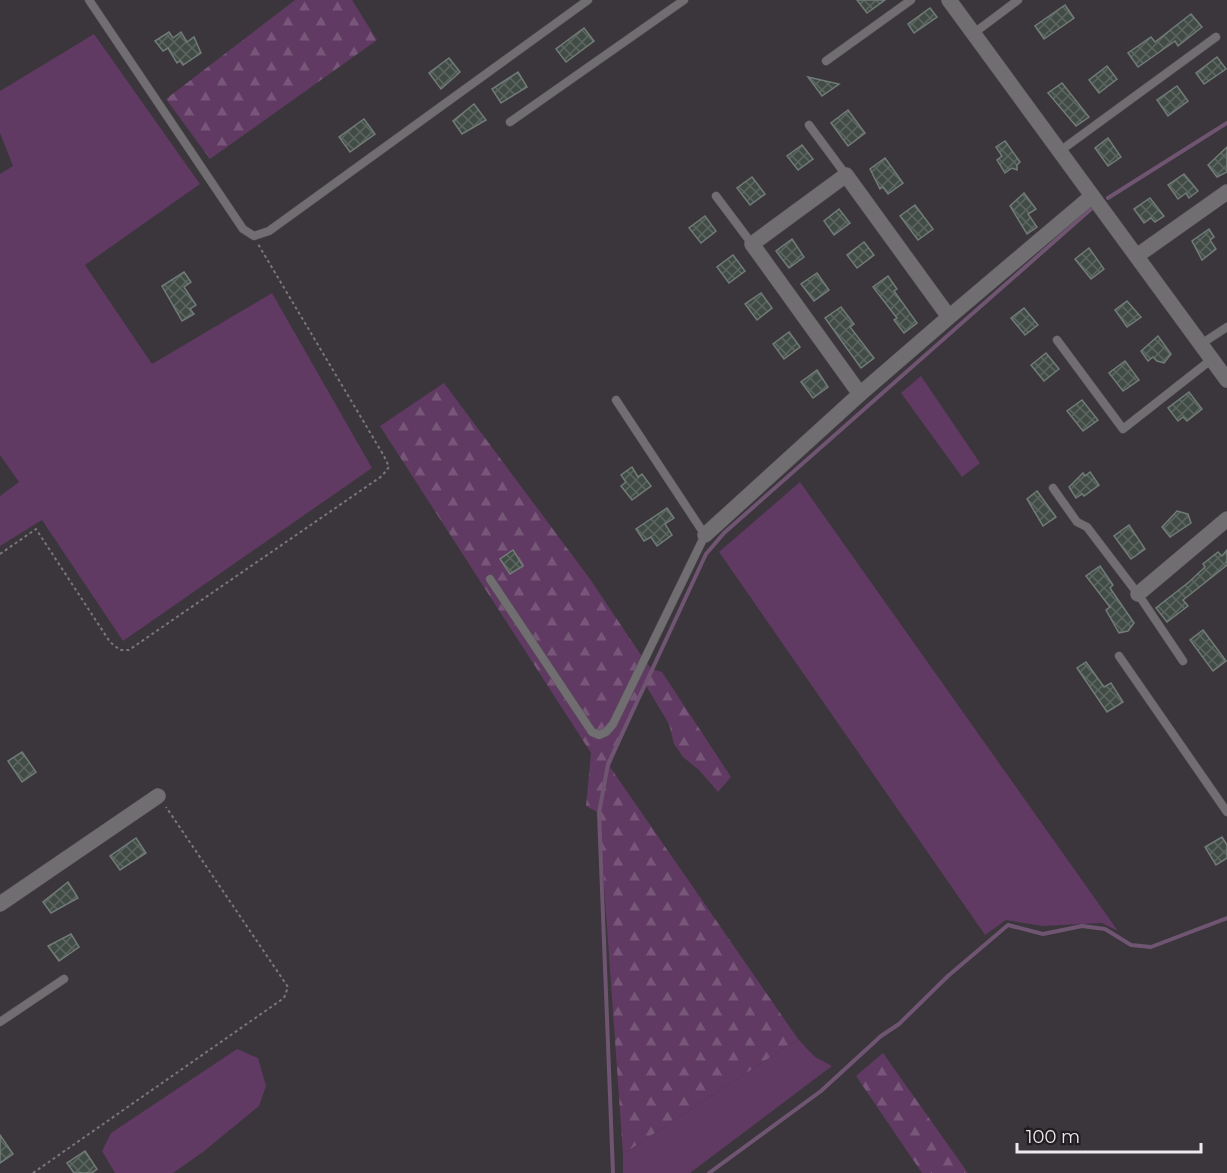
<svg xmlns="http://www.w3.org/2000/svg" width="1227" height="1173" viewBox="0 0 1227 1173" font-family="Montserrat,sans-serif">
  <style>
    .green { fill: #603a62 }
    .forest { fill: url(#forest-firs) }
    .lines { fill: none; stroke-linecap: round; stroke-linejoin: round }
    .stream { stroke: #6f5571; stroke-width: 4 }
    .building { fill: url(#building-cross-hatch); stroke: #717c77; stroke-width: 1.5 }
    .service-casing { stroke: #575258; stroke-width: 9 }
    .minor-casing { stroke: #575258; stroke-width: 16 }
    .tertiary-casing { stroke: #575258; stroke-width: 16 }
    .path { stroke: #7b767c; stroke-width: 2; stroke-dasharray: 3 3; stroke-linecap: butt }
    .service { stroke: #716e71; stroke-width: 8 }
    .minor { stroke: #716e71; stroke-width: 15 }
    .tertiary { stroke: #716e71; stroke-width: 15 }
  </style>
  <defs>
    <pattern id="forest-firs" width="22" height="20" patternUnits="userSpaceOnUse" patternTransform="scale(1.5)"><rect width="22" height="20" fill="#603a62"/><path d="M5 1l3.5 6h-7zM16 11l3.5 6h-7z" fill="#775679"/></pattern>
    <pattern id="building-cross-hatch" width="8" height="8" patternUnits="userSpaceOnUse" patternTransform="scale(1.5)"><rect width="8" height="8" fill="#424c47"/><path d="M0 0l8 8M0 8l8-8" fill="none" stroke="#5e6662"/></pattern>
  </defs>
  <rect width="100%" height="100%" fill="#3b353c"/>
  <g class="green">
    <polygon points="94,34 200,184 85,265 152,364 272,293 372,468 123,641 42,520 0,546 0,496 19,482 0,455 0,174 13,166 0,133 0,91"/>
    <polygon points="921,376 980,463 962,477 901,393"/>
    <polygon points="800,482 1118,931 1102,923 1042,926 1006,920 985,935 719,552"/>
    <polygon points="798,1039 815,1057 832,1066 690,1173 623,1173 623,1154"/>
    <polygon points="237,1049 258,1058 266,1086 259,1106 203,1152 173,1173 115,1173 102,1151 111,1133"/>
  </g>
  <g class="forest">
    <polygon points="295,0 352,0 377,40 210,159 166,99"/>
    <polygon points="444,383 590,579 645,661 652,669 662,672 731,777 718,792 699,770 683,757 674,744 669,724 645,684 610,767 798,1039 623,1154 599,813 586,806 591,753 380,426"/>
    <polygon points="883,1053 968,1173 922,1173 856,1076"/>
  </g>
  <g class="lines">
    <g class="stream">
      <polyline points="1108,198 1227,123"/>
      <polyline points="613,1173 599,813 608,764 706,554 724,533 1091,209"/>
      <polyline points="709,1173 821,1091 881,1036 899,1024 948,976 1008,925 1043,934 1082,926 1105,929 1131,945 1151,947 1227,918"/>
    </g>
  </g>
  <g class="building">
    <polygon points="857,0 885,0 867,13"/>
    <polygon points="1065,5 1074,18 1044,39 1035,26"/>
    <polygon points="930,8 937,17 914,33 908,24"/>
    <polygon points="1191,14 1202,27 1178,46 1175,41 1138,67 1128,53 1151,37 1155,42"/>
    <polygon points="584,28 594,41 566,62 556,49"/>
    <polygon points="169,32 173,38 181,32 187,42 194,37 201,53 183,65 180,61 177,63 168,48 163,51 155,41"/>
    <polygon points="1217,57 1226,69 1204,84 1196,73"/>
    <polygon points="449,58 460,72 441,89 429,73"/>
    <polygon points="1107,66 1117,79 1099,93 1089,80"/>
    <polygon points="518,72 527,87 501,103 492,89"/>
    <polygon points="808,77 839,84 822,96"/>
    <polygon points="1062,83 1089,117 1076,126 1048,93"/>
    <polygon points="1177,86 1188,101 1168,116 1157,100"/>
    <polygon points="474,104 486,120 462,134 453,121"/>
    <polygon points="848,110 865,133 848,146 831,123"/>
    <polygon points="364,119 375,134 350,152 339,137"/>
    <polygon points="1108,138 1121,157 1108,166 1095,148"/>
    <polygon points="1005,141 1020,162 1017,165 1017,170 1012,168 1005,173 997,160 1002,156 996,147"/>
    <polygon points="802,145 813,159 798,170 787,156"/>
    <polygon points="1227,147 1227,172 1217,177 1208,165"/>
    <polygon points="885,158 903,183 888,194 883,187 880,189 870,169"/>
    <polygon points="1184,174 1198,191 1189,198 1186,193 1178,199 1168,185"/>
    <polygon points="752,177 765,194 750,205 737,188"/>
    <polygon points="1024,193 1036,209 1028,214 1037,227 1027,234 1010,206"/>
    <polygon points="1150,198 1164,216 1155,222 1151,218 1144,223 1134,209"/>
    <polygon points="915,205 933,229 918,240 900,216"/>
    <polygon points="839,209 850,223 834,235 824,221"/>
    <polygon points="705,216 716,231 701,243 689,228"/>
    <polygon points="1209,229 1214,237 1210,240 1216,249 1202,260 1192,241"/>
    <polygon points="792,239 804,257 789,268 776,251"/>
    <polygon points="864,242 874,255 857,268 847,255"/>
    <polygon points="1089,248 1104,269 1091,279 1075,259"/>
    <polygon points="733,255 745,271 729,283 717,267"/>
    <polygon points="184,272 191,282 184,287 196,305 190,309 194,314 182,321 162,286"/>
    <polygon points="817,273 829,290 814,301 801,284"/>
    <polygon points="888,276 897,289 894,291 917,323 904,333 894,320 897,318 873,287"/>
    <polygon points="761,293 772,308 757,320 745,304"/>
    <polygon points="1127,301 1141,317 1127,327 1115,310"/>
    <polygon points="841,307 854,324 850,327 874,358 861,368 825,318"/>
    <polygon points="1024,308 1038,325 1025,335 1011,318"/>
    <polygon points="789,332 800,347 784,359 773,344"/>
    <polygon points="1158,336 1171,354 1164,363 1157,361 1153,357 1148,361 1141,351"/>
    <polygon points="1046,353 1059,369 1044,381 1031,365"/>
    <polygon points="1125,361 1139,380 1123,391 1109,373"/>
    <polygon points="817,370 828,387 813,398 801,382"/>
    <polygon points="1189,392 1202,409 1187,421 1183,417 1178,421 1168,408"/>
    <polygon points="1082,400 1098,420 1083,431 1067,411"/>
    <polygon points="632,467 638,477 642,474 651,486 632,500 621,486 626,482 621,475"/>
    <polygon points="1090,472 1099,485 1084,496 1082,494 1076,498 1069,487 1083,473 1085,476"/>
    <polygon points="1037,491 1056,517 1043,526 1027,499"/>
    <polygon points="667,508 674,518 665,524 672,535 657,546 651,537 644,541 636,529"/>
    <polygon points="1177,511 1188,514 1191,523 1170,537 1162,527"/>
    <polygon points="1129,525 1145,549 1131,559 1114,536"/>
    <polygon points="513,550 523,566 510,574 500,559"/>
    <polygon points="1227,550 1227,565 1183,600 1188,606 1167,622 1156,608 1189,582 1205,567 1203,564 1218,552 1222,556"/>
    <polygon points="1100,566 1113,585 1110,588 1134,623 1128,631 1119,633 1106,610 1110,607 1086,576"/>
    <polygon points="1203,630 1226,661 1213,671 1190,640"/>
    <polygon points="1086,662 1104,687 1111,683 1123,702 1107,712 1077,668"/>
    <polygon points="22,752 36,772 22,782 8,761"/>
    <polygon points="1222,837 1227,845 1227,858 1216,865 1205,847"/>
    <polygon points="136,838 146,853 120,870 110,856"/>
    <polygon points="68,882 78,898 51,913 43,902"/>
    <polygon points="71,934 79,947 59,961 48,946"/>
    <polygon points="0,1135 13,1154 0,1163"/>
    <polygon points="85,1151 97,1169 92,1173 74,1173 67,1163"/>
  </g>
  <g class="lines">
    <g class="service-casing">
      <g id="service">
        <polyline points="89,0 243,229 254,236 269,231 588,0"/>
        <polyline points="974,33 1018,0"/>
        <polyline points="826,61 911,0"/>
        <polyline points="510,122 684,0"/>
        <polyline points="809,125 846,175"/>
        <polyline points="1060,151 1216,37"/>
        <polyline points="716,196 752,244"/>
        <polyline points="1057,340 1123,429 1212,359"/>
        <polyline points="1201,344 1227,327"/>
        <polyline points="1053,488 1077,522 1087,527 1138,594 1183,661"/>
        <polyline points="490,579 592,732 599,735 606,732 613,724 705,535 616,400"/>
        <polyline points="1119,656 1227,812"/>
        <polyline points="0,1022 64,979"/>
      </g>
    </g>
    <g class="minor-casing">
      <g id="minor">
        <polyline points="1138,255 1227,192"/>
        <polyline points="949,317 860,394 752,244 846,175 949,317 1092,196"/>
        <polyline points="705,535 860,394"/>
        <polyline points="1138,594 1227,519"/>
        <polyline points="0,904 158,796"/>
      </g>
    </g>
    <g class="tertiary-casing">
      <polyline id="tertiary" points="949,0 1227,380"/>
    </g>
    <g class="path">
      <polyline points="0,554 36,529 110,642 120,650 129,650 382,476 389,467 384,456 258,244"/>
      <polyline points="33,1173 284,998 288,987 166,807"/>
    </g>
    <use href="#service" class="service"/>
    <use href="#minor" class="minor"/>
    <use href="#tertiary" class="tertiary"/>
  </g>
  <path d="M1017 1143v9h184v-9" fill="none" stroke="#ede9ed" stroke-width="3"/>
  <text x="1026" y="1143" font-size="18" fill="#ede9ed" stroke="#211e21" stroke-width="4.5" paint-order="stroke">100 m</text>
</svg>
